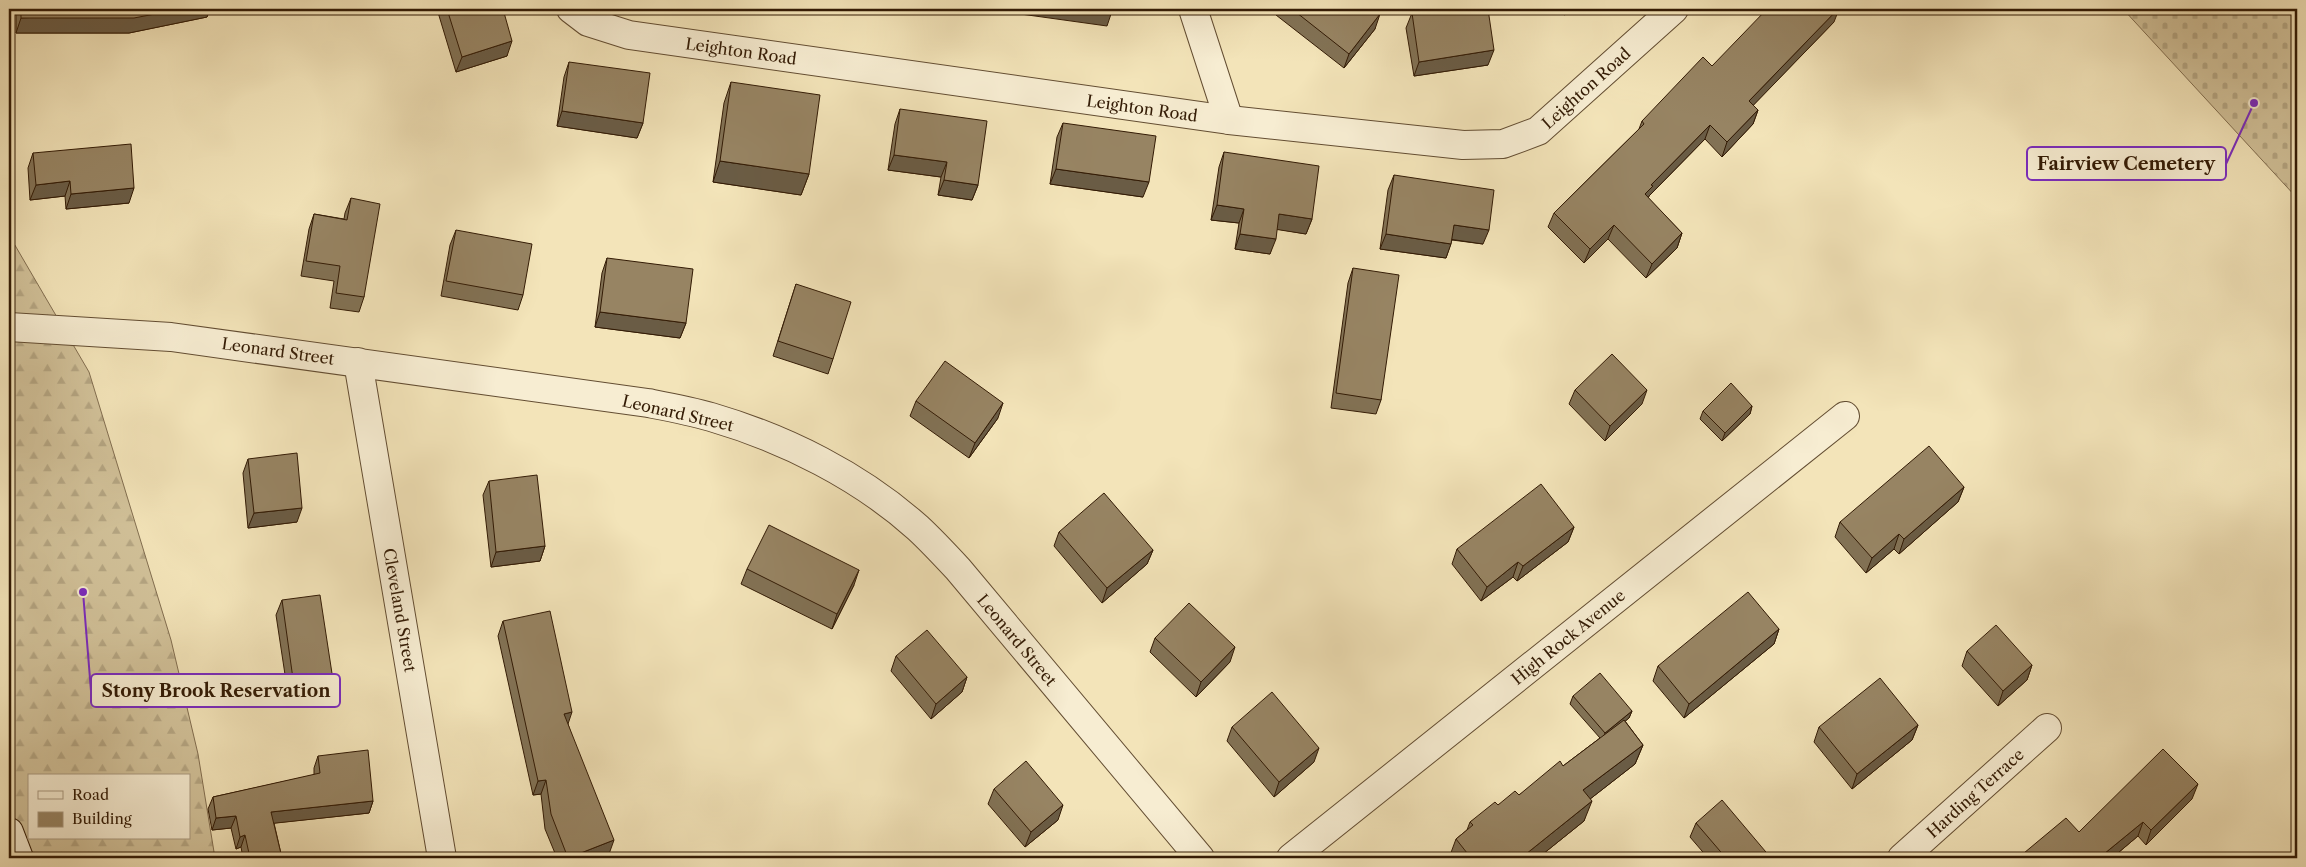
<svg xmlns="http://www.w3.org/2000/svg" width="2306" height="867" viewBox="0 0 2306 867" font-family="'Libre Caslon Text',serif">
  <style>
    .forest { fill: url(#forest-firs); stroke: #826e50; fill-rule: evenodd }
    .cemetery { fill: url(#cemetery-stones); stroke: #826e50 }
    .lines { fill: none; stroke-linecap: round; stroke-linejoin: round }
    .minor-casing { stroke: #634d32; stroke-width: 30 }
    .secondary-casing { stroke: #331b05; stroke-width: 30 }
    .minor { stroke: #f7edd2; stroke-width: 28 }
    .secondary { stroke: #f7edd2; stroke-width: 28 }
    .wall { fill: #827255; stroke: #331b05 }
    .shaded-wall { fill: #6a5c45; stroke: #331b05 }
    .building { fill: #978463; stroke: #331b05 }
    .labels { text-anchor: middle; stroke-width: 4; stroke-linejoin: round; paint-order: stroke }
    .street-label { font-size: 16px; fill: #331b05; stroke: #f7edd2 }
    .leader { fill: none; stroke: #7b2cbf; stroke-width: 2 }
    .callout-dot { fill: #7b2cbf; stroke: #f7edd2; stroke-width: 2 }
    .callout { fill: #f7edd2; stroke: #7b2cbf; stroke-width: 2 }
    .callout-label { font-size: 18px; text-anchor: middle; font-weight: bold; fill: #331b05 }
  </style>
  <defs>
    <pattern id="forest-firs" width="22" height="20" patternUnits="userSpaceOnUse" patternTransform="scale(1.25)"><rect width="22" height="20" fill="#d2c29a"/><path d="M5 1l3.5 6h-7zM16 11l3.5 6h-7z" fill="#b5a683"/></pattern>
    <pattern id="cemetery-stones" width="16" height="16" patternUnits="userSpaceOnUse" patternTransform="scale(1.25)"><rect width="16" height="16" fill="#d2c29a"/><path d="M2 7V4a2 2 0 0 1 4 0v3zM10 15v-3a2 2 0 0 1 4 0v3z" fill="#b5a683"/></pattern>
  </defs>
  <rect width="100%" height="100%" fill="#f3e4b9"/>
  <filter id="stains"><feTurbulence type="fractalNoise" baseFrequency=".004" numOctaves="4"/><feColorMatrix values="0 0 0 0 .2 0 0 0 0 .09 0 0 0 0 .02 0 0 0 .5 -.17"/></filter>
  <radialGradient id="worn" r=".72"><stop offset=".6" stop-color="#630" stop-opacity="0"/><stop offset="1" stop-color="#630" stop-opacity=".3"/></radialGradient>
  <path class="forest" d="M 9,235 L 89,372 L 171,640 L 198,754 L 215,858 L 9,858 ZM 29,776 L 189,776 L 189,838 L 29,838 Z"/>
  <polygon class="cemetery" points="2123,9 2297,9 2297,198"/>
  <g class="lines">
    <g class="minor-casing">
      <g id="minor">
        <polyline points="571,9 588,22 629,35 1229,120 1463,145 1503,144 1538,131 1674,9"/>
        <polyline points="1193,9 1229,120"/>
        <path d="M 9,327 L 171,337 L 648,403 C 669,407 691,411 711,417 C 786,439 860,476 918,528 C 932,541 945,555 958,569 L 1200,858"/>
        <polyline points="358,362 442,858"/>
        <polyline points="1291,858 1845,416"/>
        <polyline points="1902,858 2047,728"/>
      </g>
    </g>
    <g class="secondary-casing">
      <polyline id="secondary" points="9,832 19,858"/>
    </g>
    <use href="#minor" class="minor"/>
    <use href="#secondary" class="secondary"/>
  </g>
  <g class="wall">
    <polygon points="16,9 210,9 207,17 129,33 16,33"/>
    <polygon points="437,9 503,9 507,56 456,72"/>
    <polygon points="1278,9 1374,9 1375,29 1344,68 1276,15"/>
    <polygon points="1558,9 1572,9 1564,15"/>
    <polygon points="1412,13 1488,65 1414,76 1406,28"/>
    <polygon points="1834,22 1753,105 1758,110 1753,124 1722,157 1705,139 1649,196 1648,198 1682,233 1677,248 1646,278 1608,239 1584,263 1548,227 1554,213 1639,129 1642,121 1712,66"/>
    <polygon points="569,62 643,123 637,138 557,126 564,77"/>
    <polygon points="731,82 809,174 801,195 713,182 724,103"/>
    <polygon points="900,109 978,185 972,200 938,195 941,177 888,170 895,124"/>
    <polygon points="1063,123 1143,197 1050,184 1057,137"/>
    <polygon points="1224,152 1312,219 1306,234 1277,229 1270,254 1235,249 1239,223 1211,220 1219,167"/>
    <polygon points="33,153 129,203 66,209 65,196 30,200 28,168"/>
    <polygon points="1394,175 1483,244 1452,240 1446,258 1380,249 1388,190"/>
    <polygon points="351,198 364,297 359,312 330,308 334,281 301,276 309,229 314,214 344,219 345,213"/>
    <polygon points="456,230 523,295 518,310 441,296 450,245"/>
    <polygon points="607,258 686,323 680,338 595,327 602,273"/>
    <polygon points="1353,268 1381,400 1376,414 1331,408 1348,283"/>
    <polygon points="796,284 833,359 828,374 773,356"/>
    <polygon points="1575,390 1642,404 1605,441 1569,404"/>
    <polygon points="916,401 998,418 969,458 910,416"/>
    <polygon points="1752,406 1750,414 1722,441 1700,419 1703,411"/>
    <polygon points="248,459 297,522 248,528 243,473"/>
    <polygon points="489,481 545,546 540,561 491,567 483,495"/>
    <polygon points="1964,487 1958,502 1899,554 1894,549 1866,573 1835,537 1840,522"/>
    <polygon points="1574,527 1568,542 1517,581 1513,577 1481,601 1452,564 1457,549"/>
    <polygon points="1059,532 1153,550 1147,564 1102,603 1054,546"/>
    <polygon points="747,569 854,585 832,629 741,584"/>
    <polygon points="282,600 333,680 327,695 289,701 276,615"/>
    <polygon points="503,621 568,724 609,854 599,858 557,858 545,829 541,794 533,795 498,636"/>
    <polygon points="1779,629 1774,644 1684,718 1653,681 1658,666"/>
    <polygon points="1155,638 1230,662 1196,697 1150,652"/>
    <polygon points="1967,651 2032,665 2027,680 1998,706 1962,666"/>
    <polygon points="896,656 967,677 962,692 931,719 891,671"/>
    <polygon points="1573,696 1632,711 1629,718 1625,721 1643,745 1635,764 1590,799 1584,821 1538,858 1449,858 1456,839 1467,830 1470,822 1498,805 1519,795 1563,766 1600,738 1570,704"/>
    <polygon points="1918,725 1912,740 1852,789 1814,742 1819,727"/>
    <polygon points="1232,727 1314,762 1274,797 1227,741"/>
    <polygon points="318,756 373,801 369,813 274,823 282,858 243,858 241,847 236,849 231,828 212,830 208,809 213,797 314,775 314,768"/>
    <polygon points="994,789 1058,820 1025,847 988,804"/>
    <polygon points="2192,799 2146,845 2138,836 2112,858 2018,858 2079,832"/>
    <polygon points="1696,823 1771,858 1708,858 1690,837"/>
  </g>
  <g class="shaded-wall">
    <polygon points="181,9 210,9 207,17 129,33 16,33 21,18"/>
    <polygon points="1000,9 1096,9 1112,11 1107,26 999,11"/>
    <polygon points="1567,9 1572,9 1564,15"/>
    <polygon points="1838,9 1839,9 1834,22 1744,115 1749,101"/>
    <polygon points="1380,14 1375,29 1344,68 1349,54"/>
    <polygon points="512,41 507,56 456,72 462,57"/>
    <polygon points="1494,50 1488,65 1414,76 1419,62"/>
    <polygon points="1758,110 1753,124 1722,157 1727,142"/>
    <polygon points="562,111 643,123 637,138 557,126"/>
    <polygon points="1710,125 1705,139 1649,196 1647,201 1645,194 1651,185"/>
    <polygon points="894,155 947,162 941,177 888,170"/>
    <polygon points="720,161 809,174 801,195 713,182"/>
    <polygon points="1056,169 1149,182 1143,197 1050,184"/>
    <polygon points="944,180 978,185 972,200 938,195"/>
    <polygon points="70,181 65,196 30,200 36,185"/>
    <polygon points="134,188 129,203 66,209 71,194"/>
    <polygon points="1217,205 1244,209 1239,223 1211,220"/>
    <polygon points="1279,214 1312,219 1306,234 1274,229"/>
    <polygon points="1454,225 1489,230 1483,244 1449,239"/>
    <polygon points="1614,225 1608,239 1584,263 1590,249"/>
    <polygon points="1682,233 1677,248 1646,278 1652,264"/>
    <polygon points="1240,234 1276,239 1270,254 1235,249"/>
    <polygon points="1386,234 1451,244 1446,258 1380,249"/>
    <polygon points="600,312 686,323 680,338 595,327"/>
    <polygon points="1647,390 1642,404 1605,441 1610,426"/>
    <polygon points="1003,403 998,418 969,458 975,443"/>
    <polygon points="1752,406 1750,414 1722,441 1725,433"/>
    <polygon points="1964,487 1958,502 1899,554 1904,539"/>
    <polygon points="302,508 297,522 248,528 254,513"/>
    <polygon points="1574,527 1568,542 1517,581 1523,566"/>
    <polygon points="1899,534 1894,549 1866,573 1872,558"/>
    <polygon points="545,546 540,561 491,567 496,552"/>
    <polygon points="1153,550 1147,564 1102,603 1107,588"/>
    <polygon points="1518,562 1513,577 1481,601 1487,587"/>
    <polygon points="859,570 854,585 832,629 837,614"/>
    <polygon points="1779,629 1774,644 1684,718 1689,704"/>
    <polygon points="1235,647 1230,662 1196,697 1201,682"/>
    <polygon points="2032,665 2027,680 1998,706 2003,691"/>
    <polygon points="967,677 962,692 931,719 936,704"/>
    <polygon points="333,680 327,695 289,701 294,686"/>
    <polygon points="1632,711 1629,718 1602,741 1605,733"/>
    <polygon points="572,712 567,727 564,714"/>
    <polygon points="1918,725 1912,740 1852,789 1857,774"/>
    <polygon points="1643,745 1635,764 1576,810 1583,790"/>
    <polygon points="1319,748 1314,762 1274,797 1279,782"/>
    <polygon points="546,780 541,794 533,795 538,781"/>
    <polygon points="2198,784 2192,799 2146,845 2151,830"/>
    <polygon points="373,801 369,813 267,824 271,812"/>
    <polygon points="1592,801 1584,821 1538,858 1521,858"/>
    <polygon points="1063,805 1058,820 1025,847 1031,832"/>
    <polygon points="236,816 231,828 212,830 216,818"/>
    <polygon points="2143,822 2138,836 2112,858 2099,858"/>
    <polygon points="245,835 241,847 236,849 240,837"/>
    <polygon points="614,840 609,854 599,858 568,858"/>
  </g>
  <g class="building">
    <polygon points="21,9 181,9 134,18 21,18"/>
    <polygon points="447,9 503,9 512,41 462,57"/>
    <polygon points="1096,9 1113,9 1112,11"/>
    <polygon points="1292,9 1374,9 1380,14 1349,54"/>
    <polygon points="1439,9 1488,9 1494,50 1419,62 1412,13"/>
    <polygon points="1767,9 1838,9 1749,101 1758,110 1727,142 1710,125 1651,185 1653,186 1645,194 1682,233 1652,264 1614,225 1590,249 1554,213 1644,124 1642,121 1703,57 1712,66"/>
    <polygon points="569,62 650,73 643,123 562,111"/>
    <polygon points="731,82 820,95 809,174 720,161"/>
    <polygon points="900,109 987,121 978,185 944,180 947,162 894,155"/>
    <polygon points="1063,123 1156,136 1149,182 1056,169"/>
    <polygon points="131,144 134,188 71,194 70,181 36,185 33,153"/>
    <polygon points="1224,152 1319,166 1312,219 1279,214 1276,239 1240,234 1244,209 1217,205"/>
    <polygon points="1394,175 1494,190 1489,230 1454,225 1451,244 1386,234"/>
    <polygon points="351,198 380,204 364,297 336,293 340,266 306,261 314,214 347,220"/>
    <polygon points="456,230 532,244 523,295 446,281"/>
    <polygon points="607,258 693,269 686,323 600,312"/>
    <polygon points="1353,268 1399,275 1381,400 1336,393"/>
    <polygon points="796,284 851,302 833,359 778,341"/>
    <polygon points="1612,354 1647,390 1610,426 1575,390"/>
    <polygon points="945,361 1003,403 975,443 916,401"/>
    <polygon points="1731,383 1752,406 1725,433 1703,411"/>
    <polygon points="1929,446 1964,487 1904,539 1899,534 1872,558 1840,522"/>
    <polygon points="297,453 302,508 254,513 248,459"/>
    <polygon points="537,475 545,546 496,552 489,481"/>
    <polygon points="1541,484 1574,527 1523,566 1518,562 1487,587 1457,549"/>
    <polygon points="1104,493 1153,550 1107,588 1059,532"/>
    <polygon points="769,525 859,570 837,614 747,569"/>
    <polygon points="1748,592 1779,629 1689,704 1658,666"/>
    <polygon points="320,595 333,680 294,686 282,600"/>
    <polygon points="1189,603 1235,647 1201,682 1155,638"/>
    <polygon points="550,611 572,712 564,714 614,840 568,858 551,814 546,780 538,781 503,621"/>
    <polygon points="1996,625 2032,665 2003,691 1967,651"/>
    <polygon points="927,630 967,677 936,704 896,656"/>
    <polygon points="1600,673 1632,711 1605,733 1573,696"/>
    <polygon points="1880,678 1918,725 1857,774 1819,727"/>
    <polygon points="1272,692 1319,748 1279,782 1232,727"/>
    <polygon points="1624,720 1643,745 1583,790 1592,801 1521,858 1471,858 1456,839 1473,825 1470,822 1495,802 1498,805 1515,791 1519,795 1560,761 1563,766"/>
    <polygon points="2163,749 2198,784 2151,830 2143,822 2099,858 2018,858 2066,818 2079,832"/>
    <polygon points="368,750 373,801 271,812 282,858 250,858 245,835 240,837 236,816 216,818 213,797 320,773 318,756"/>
    <polygon points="1026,761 1063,805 1031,832 994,789"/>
    <polygon points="1722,800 1771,858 1726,858 1696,823"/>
  </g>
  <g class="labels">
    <g class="street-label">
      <text transform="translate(741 51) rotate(8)" y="6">Leighton Road</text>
      <text transform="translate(1586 88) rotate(-42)" y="6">Leighton Road</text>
      <text transform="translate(1142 108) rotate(8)" y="6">Leighton Road</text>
      <text transform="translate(278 351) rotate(8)" y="6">Leonard Street</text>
      <text transform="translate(678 413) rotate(13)" y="6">Leonard Street</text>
      <text transform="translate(400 610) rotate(80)" y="6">Cleveland Street</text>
      <text transform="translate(1568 637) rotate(-39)" y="6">High Rock Avenue</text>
      <text transform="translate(1017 640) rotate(50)" y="6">Leonard Street</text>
      <text transform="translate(1975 793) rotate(-42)" y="6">Harding Terrace</text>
    </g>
  </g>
  <path class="leader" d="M2254 103L2226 164M83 592L91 691"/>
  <g class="callout-dot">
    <circle cx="2254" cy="103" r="5"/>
    <circle cx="83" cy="592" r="5"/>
  </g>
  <g class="callout">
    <rect x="2027" y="147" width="199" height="33" rx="5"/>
    <rect x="91" y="674" width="249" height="33" rx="5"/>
  </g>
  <g class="callout-label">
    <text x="2126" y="170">Fairview Cemetery</text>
    <text x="216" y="697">Stony Brook Reservation</text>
  </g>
  <rect width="2306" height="867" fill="none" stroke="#f3e4b9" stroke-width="30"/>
  <rect x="10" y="10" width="2286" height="847" fill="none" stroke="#331b05" stroke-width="2.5"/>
  <rect x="15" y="15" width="2276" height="837" fill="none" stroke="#331b05"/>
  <rect x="28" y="774" width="162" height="65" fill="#f7edd2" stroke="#a99980"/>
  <rect x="38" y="791" width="25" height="8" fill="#f7edd2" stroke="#a99980"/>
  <text x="72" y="800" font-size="15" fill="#331b05">Road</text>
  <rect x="38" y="812" width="25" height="15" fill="#978463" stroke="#a99980"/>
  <text x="72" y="824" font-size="15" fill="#331b05">Building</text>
  <rect width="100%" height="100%" filter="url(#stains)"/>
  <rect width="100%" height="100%" fill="url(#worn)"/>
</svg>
